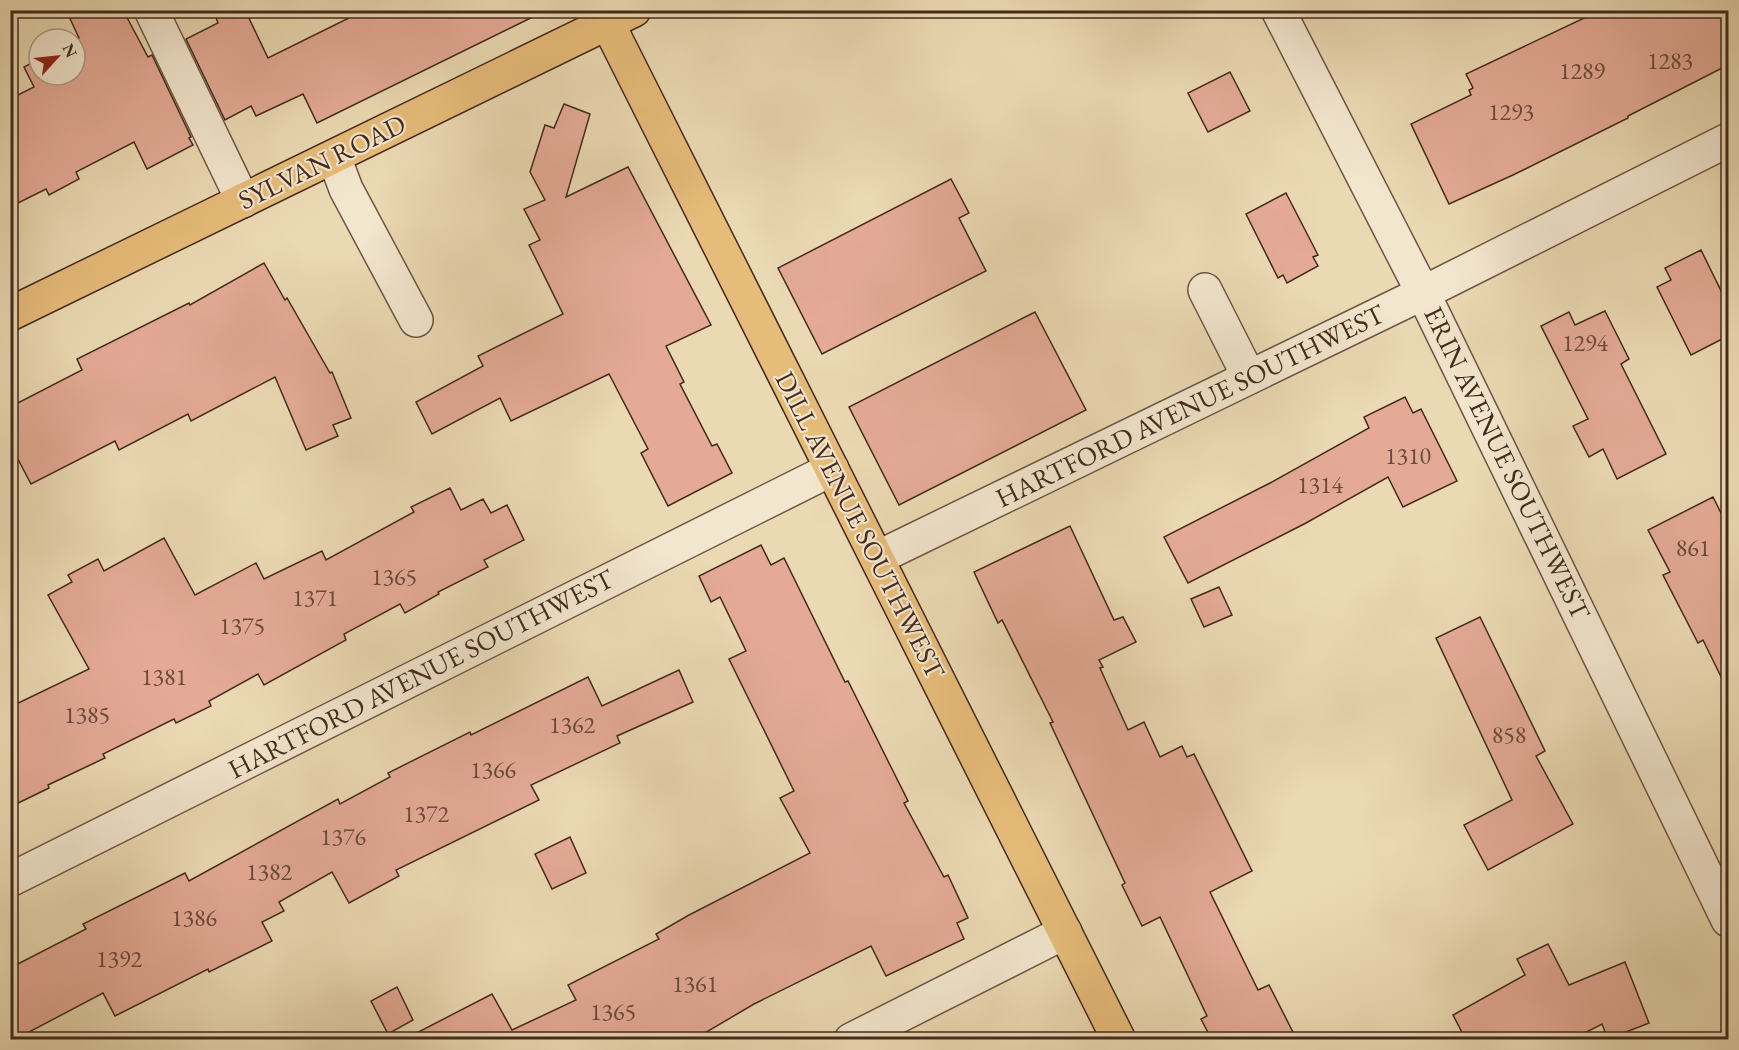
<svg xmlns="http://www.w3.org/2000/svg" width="1739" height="1050" viewBox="0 0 1739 1050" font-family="'EB Garamond',serif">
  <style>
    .building { fill: #e4aa96; stroke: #432a1d; stroke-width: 1.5 }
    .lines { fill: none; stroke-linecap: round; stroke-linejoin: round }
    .minor-casing { stroke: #6d5642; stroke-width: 36 }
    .major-casing { stroke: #432a1d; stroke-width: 36 }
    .minor { stroke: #f2e6ce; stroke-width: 33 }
    .major { stroke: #e6bc7a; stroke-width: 33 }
    .labels { text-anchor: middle; stroke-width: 4.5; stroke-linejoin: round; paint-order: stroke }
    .number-label { font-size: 24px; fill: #6b4a3b }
    .street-label { font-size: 27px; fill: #432a1d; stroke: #f2e6ce }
  </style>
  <rect width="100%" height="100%" fill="#ebd9b3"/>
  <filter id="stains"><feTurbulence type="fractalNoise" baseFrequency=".00333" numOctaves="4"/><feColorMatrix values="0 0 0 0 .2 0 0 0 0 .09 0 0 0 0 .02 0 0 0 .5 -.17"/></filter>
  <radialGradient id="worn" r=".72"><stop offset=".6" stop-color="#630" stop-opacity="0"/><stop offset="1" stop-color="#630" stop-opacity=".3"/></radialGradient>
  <g class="building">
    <polygon points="66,10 123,10 148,57 152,55 191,137 189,138 193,145 147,169 134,142 76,172 79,179 49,195 46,189 10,207 10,99 34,87 24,67 39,59 39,75 75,75 75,40 79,38"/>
    <polygon points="213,10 245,10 268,58 365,10 547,10 317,123 303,94 256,116 251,106 225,120 186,39 218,23"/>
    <polygon points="1601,10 1728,10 1728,65 1628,116 1628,118 1513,175 1449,204 1411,124 1471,95 1469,90 1473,88 1466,74"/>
    <polygon points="1230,72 1250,111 1208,132 1188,93"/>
    <polygon points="564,104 590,114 566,197 628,167 711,325 666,346 684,382 680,384 712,446 717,444 732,473 668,506 641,453 648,449 609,374 511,421 500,398 432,434 416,402 483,366 478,356 563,314 529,245 540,240 524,209 545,200 530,172 545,125 554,128"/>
    <polygon points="951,179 969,213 959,218 986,271 822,354 778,268"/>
    <polygon points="1286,193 1318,255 1313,257 1318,266 1287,283 1283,275 1278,278 1246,214"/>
    <polygon points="1701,250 1728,305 1728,336 1691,355 1657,287 1671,280 1665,268"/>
    <polygon points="264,263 285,300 287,298 330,373 332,372 351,418 333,425 338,436 306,450 275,377 191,421 188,414 119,450 115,441 31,484 10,444 10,407 82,370 77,359 189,303 190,305"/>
    <polygon points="1605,311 1629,359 1621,364 1666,454 1617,479 1603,449 1589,457 1573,426 1588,419 1541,326 1569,312 1575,325"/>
    <polygon points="1035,312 1086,410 899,505 849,407"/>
    <polygon points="1405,397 1413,413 1421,409 1457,481 1403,507 1388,477 1306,523 1188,583 1164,537 1270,483 1369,428 1364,417"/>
    <polygon points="450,488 461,510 483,499 491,513 507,505 524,540 484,560 488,567 438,592 439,594 405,613 400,604 344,634 346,640 264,685 258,674 209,701 211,706 176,723 174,719 103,754 105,758 48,785 49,788 10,807 10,707 89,669 48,595 72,582 68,575 98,559 104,571 164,538 195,595 256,563 264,579 322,551 326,560 414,512 411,507"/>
    <polygon points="1713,497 1728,527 1728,691 1703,640 1698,643 1663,575 1670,572 1648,530"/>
    <polygon points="1070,526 1114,620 1123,617 1136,642 1099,660 1103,667 1100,668 1128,730 1144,722 1160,757 1182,746 1187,757 1194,754 1252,871 1210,892 1258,990 1269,985 1297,1040 1212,1040 1201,1019 1207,1016 1160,917 1142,926 1122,885 1125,883 1050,723 1053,722 1002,620 998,623 974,572"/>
    <polygon points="761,545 771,565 784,558 845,682 848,681 908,801 904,803 944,877 948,875 968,918 957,923 964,939 886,976 871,946 754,1004 693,1040 403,1040 492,994 512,1030 576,1000 568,985 659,939 656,934 689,915 810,853 780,798 794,791 729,659 746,651 720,597 711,602 699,576"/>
    <polygon points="1219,587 1232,615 1204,627 1191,599"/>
    <polygon points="1480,617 1545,751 1536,756 1573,824 1488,870 1464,825 1512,800 1436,638"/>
    <polygon points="679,670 693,702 617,736 620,743 531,785 539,800 396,870 399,876 349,903 332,872 279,902 284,911 262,922 272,941 209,972 208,969 115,1016 103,993 14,1040 10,1040 10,968 86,929 83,924 185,873 189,881 338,799 340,804 390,777 388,773 470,732 471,735 588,677 602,706"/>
    <polygon points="570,837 586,873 552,889 535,854"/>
    <polygon points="1548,944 1569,985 1625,962 1649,1023 1608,1039 1602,1024 1571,1040 1466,1040 1453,1015 1525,975 1517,959"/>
    <polygon points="397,987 413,1020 388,1034 371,1001"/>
  </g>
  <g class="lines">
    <g class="minor-casing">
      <g id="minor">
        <polyline points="151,10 243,201"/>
        <polyline points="1278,10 1423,293 1728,920"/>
        <polyline points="334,157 346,189 416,320"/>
        <polyline points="1205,290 1249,377"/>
        <polyline points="877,558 1423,293 1728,140"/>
        <polyline points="10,880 832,469"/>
        <polyline points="851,1040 1065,932"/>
      </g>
    </g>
    <g class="major-casing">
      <g id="major">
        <polyline points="601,10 1119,1040"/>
        <polyline points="10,314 634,10"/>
      </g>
    </g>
    <use href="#minor" class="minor"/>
    <use href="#major" class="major"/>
  </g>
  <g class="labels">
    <g class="number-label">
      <text x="1670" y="69">1283</text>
      <text x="1582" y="79">1289</text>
      <text x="1511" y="120">1293</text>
      <text x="1585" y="351">1294</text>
      <text x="1408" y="464">1310</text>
      <text x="1320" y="493">1314</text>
      <text x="1693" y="556">861</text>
      <text x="394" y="585">1365</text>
      <text x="315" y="606">1371</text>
      <text x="242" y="634">1375</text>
      <text x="164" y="685">1381</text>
      <text x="87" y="723">1385</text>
      <text x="572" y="733">1362</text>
      <text x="1509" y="743">858</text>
      <text x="493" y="778">1366</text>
      <text x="426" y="822">1372</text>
      <text x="343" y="845">1376</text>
      <text x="269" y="880">1382</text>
      <text x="194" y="926">1386</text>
      <text x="119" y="967">1392</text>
      <text x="695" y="992">1361</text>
      <text x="613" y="1020">1365</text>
    </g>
    <g class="street-label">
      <text transform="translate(322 162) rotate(-26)" y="9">SYLVAN ROAD</text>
      <text transform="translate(1190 406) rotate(-26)" y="9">HARTFORD AVENUE SOUTHWEST</text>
      <text transform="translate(1507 463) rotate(64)" y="9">ERIN AVENUE SOUTHWEST</text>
      <text transform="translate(860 525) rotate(63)" y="9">DILL AVENUE SOUTHWEST</text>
      <text transform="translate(421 674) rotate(-27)" y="9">HARTFORD AVENUE SOUTHWEST</text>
    </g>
  </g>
  <rect width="1739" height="1050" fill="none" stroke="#ebd9b3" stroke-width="36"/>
  <rect x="12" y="12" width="1715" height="1026" fill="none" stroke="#432a1d" stroke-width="3"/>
  <rect x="18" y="18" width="1703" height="1014" fill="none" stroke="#432a1d" stroke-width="1.5"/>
  <g transform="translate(57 57) rotate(63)"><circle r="28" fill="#f2e6ce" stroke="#ac9b87" stroke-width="1.5"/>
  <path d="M0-4.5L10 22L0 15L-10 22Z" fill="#8f2418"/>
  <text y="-9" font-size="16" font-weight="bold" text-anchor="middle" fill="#432a1d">N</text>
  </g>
  <rect width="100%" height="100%" filter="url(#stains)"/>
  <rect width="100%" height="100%" fill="url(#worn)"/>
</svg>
